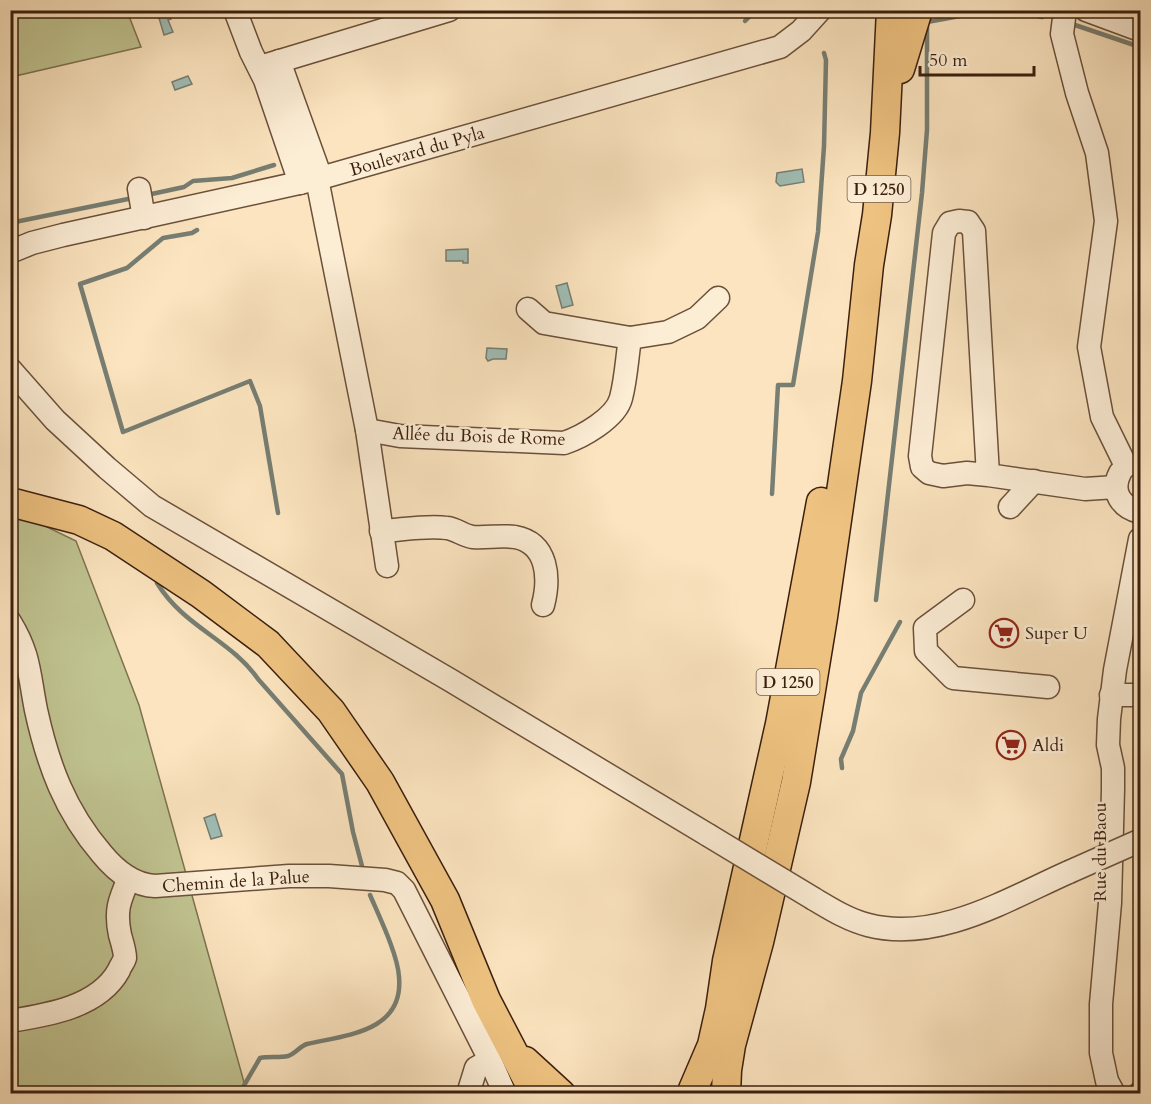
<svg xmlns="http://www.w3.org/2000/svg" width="1151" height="1104" viewBox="0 0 1151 1104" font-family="Cardo,serif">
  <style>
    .green { fill: #c0c491; stroke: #7e7250; stroke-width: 1.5 }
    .water { fill: #9fbeb6; stroke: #777e73; stroke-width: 1.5 }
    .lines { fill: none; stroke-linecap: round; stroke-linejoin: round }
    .stream { stroke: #777e73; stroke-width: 4.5 }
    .minor-casing { stroke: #6b503a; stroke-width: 25 }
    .major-casing { stroke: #3b1f0e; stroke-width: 31 }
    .minor { stroke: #fcedd5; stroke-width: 22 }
    .major { stroke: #eec280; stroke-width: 28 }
    .minor-bridge-casing { stroke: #6b503a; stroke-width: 25; stroke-linecap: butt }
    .minor-bridge { stroke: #fcedd5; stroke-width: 22 }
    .labels { text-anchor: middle; stroke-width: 5; stroke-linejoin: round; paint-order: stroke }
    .shield { fill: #fcedd5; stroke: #755d4a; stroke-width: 1.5 }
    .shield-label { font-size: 16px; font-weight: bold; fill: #3b1f0e }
    .street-label { font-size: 18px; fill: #3b1f0e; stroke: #fcedd5 }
    .poi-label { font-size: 18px; fill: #3b1f0e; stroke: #fcedd5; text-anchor: start }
  </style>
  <rect width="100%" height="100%" fill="#fbe4bf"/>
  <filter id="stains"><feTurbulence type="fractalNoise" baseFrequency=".00333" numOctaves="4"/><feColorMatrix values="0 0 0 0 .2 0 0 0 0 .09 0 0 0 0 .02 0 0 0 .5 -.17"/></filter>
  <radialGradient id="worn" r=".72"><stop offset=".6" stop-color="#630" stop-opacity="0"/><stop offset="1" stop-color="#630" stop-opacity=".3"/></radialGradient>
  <g class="green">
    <polygon points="10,11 127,11 141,47 11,77"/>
    <polygon points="10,509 76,541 139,705 247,1093 11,1093"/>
  </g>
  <g class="water">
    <polygon points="166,15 170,16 171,19 168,20 173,32 164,35 159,18"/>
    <polygon points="188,76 192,84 175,90 172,82"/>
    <polygon points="802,169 804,182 780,186 776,182 777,173"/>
    <polygon points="468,249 468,263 463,263 463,261 446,261 446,250"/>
    <polygon points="567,283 573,305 562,308 556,286"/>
    <polygon points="487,348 507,349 506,359 493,359 488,361 486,358"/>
    <polygon points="215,814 222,836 211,839 204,818"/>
  </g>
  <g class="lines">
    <g class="stream">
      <polyline points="1014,10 1042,17"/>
      <polyline points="745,21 756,10"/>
      <polyline points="1075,25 1140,47"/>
      <polyline points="147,195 184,187 193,181 232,178 274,165"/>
      <polyline points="10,223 133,198"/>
      <polyline points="197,230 192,233 163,238 127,268 80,284 123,432 250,381 260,406 278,513"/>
      <polyline points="772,494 778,385 793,385 818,232 824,146 826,60 824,53"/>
      <path d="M 157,583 C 184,627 231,640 258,679 L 342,774 L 353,832 L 362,866"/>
      <polyline points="876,600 922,193 927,130 927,22 982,12 1014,10"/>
      <polyline points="842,768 841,759 853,731 861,693 900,622"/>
      <path d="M 239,1094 L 260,1058 C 269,1056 279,1058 288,1056 C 295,1054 300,1046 307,1044 C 346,1035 404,1032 399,977 C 398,955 379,916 370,895"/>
    </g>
    <g class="minor-casing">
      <g id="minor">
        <polyline points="235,10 251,52 265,80 300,183"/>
        <polyline points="1065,10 1062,34 1077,93 1097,153 1106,221 1089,347 1102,417 1126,466"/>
        <polyline points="1086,10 1140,30"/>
        <polyline points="279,61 321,178"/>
        <polyline points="260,67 449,10"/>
        <polyline points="317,179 367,430 387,566"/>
        <polyline points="139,189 144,218"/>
        <polyline points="10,252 32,243 63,235 317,179 780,47 801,31 820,10"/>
        <polyline points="528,309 544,323 630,338 668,332 697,318 718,298"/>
        <polyline points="10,369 55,420 107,468 152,506 450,680 708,835"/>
        <path d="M 367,430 L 400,436 L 564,443 C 582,437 616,418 621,398 C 626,379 627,358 630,338"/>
        <path d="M 1120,473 C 1110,492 1122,508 1140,512"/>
        <polyline points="988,475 974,231 968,222 959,221 950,223 944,233 920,456 922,467 929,473 943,476 967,473 988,475 1085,489 1116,487"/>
        <polyline points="1010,507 1034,481"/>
        <path d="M 381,531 C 401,530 427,525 447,528 C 456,529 464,536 473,537 C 487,538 501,535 515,537 C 548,543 550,578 543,605"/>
        <polyline points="963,600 925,628 926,651 953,678 1048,687"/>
        <path d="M 10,622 C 30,654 29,675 36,710 C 48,765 65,811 102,854 C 116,871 133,885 155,886 L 289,876 L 329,876 L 385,880 L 397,883 L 404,890 L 490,1060 L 505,1094"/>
        <polyline points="1111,695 1140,695"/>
        <path d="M 814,899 C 831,909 848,920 868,925 C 937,943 1008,899 1069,872"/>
        <path d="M 10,1021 C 48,1015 99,1007 119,970 C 120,966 124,962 125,958 C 125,951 122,942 120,935 C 115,911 119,901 129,878"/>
        <polyline points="468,1094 476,1068 490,1060"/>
        <polyline points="1114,1094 1107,1081 1101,1053 1101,1004 1110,903 1113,789 1113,768 1108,745 1109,719 1115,670 1140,539"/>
        <polyline points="1139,1094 1140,1093"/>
      </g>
    </g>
    <g class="major-casing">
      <g id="major">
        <polyline points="900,69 918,10"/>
        <polyline points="10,502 79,520 113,536 201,594 268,644 331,711 380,782 429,871 445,900 486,1000 535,1094"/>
        <polyline points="525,1061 561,1094"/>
        <polyline points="691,1094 712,1045 720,1009 727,961 780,724 821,502"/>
        <polyline points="726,1094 727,1070 731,1045 759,942 796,782 823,617 857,381 869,265 877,215 885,133 891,10"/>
      </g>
    </g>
    <use href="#minor" class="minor"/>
    <use href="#major" class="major"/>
    <g class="minor-bridge-casing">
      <g id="minor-bridge">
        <polyline points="708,835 814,899"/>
        <polyline points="1069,872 1139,841"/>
      </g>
    </g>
    <use href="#minor-bridge" class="minor-bridge"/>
  </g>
  <defs>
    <g id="supermarket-ring" transform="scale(1.5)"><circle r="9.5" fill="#fcedd5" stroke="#8f2418" stroke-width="1.5"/><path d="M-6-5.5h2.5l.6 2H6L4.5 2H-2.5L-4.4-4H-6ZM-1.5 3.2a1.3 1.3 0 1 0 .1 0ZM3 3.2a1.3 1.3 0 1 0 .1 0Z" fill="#8f2418"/></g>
  </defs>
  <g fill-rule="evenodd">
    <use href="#supermarket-ring" x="1004" y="633"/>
    <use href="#supermarket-ring" x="1011" y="745"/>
  </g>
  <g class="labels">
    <g class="shield">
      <rect x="847.5" y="176" width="63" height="26" rx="4.5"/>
      <rect x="756.5" y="669" width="63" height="26" rx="4.5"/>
    </g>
    <g class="shield-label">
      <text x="879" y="195">D 1250</text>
      <text x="788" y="688">D 1250</text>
    </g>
    <g class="street-label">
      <text transform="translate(417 151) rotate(-16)" y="6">Boulevard du Pyla</text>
      <text transform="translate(479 436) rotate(2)" y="6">Allée du Bois de Rome</text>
      <text transform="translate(1100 852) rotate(-90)" y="6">Rue du Baou</text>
      <text transform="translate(236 881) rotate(-4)" y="6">Chemin de la Palue</text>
    </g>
    <g class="poi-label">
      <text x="1025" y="639">Super U</text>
      <text x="1032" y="751">Aldi</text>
    </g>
  </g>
  <rect width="1151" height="1104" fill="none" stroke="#fbe4bf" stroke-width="36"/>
  <rect x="12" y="12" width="1127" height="1080" fill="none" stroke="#3b1f0e" stroke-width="3"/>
  <rect x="18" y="18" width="1115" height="1068" fill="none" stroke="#3b1f0e" stroke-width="1.5"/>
  <path d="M920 66v9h114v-9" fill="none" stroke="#3b1f0e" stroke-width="3"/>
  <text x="929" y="66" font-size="18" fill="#3b1f0e" stroke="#fcedd5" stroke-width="4.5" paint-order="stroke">50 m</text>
  <rect width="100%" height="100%" filter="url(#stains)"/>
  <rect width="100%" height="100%" fill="url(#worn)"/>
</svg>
